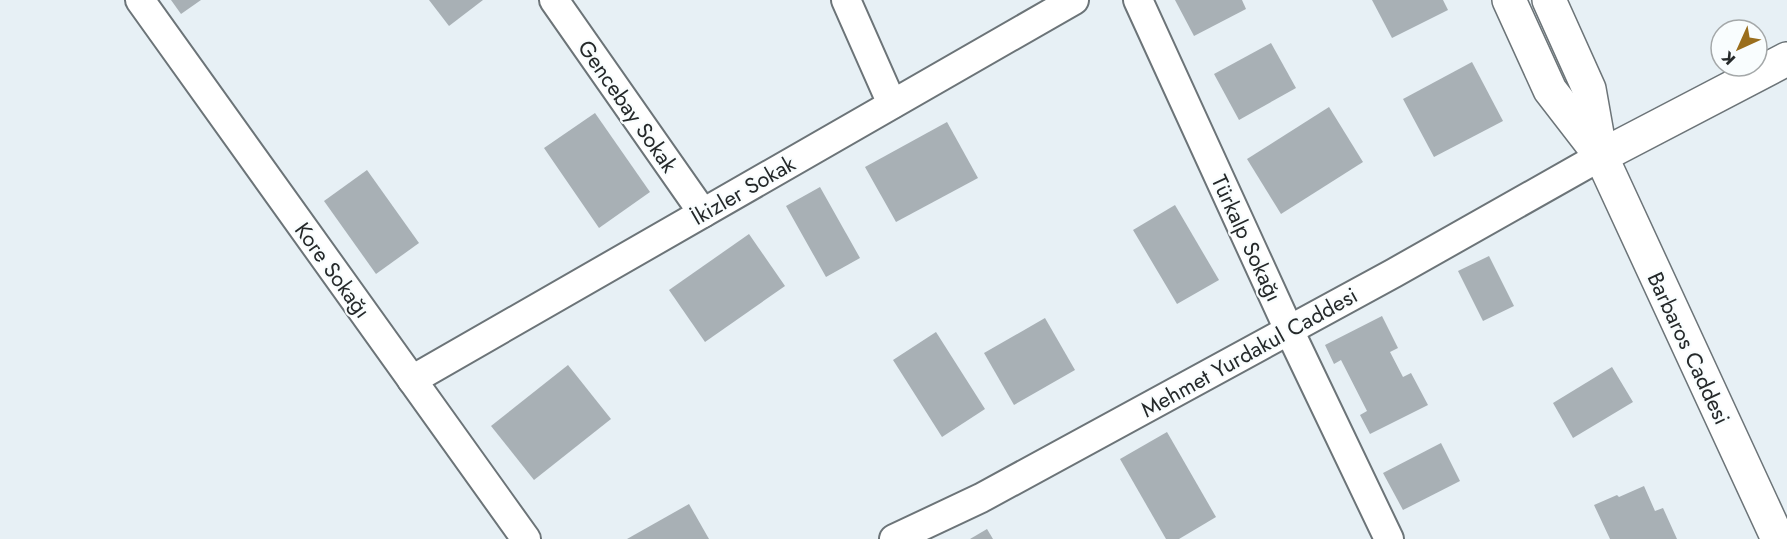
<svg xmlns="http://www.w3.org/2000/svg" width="1787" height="539" viewBox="0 0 1787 539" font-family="Jost,sans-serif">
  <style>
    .building { fill: #a8b0b5 }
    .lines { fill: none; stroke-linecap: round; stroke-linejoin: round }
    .minor-casing { stroke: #6c7478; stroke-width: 32 }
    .tertiary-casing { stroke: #6c7478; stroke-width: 36 }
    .minor { stroke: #fff; stroke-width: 28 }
    .tertiary { stroke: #fff; stroke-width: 33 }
    .labels { text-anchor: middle; stroke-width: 4.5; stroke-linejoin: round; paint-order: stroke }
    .street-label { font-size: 22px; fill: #25292a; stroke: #f9fdfe }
  </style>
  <rect width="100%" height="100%" fill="#e7f0f5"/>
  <g class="building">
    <polygon points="171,0 201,0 181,14"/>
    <polygon points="429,0 483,0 449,26"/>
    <polygon points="1175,0 1242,0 1246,9 1194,36"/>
    <polygon points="1372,0 1443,0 1448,10 1392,38"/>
    <polygon points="1271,43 1296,88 1239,120 1214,74"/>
    <polygon points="1472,62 1503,121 1434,157 1403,99"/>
    <polygon points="1329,107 1363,162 1281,214 1247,159"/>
    <polygon points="595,113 650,192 599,228 544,148"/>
    <polygon points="947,122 978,178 896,222 865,167"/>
    <polygon points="367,170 419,243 376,274 324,201"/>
    <polygon points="820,187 860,258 826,277 786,206"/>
    <polygon points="1175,205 1219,280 1177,304 1133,230"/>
    <polygon points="749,234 785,286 705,342 669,290"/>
    <polygon points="1489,256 1514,306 1483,321 1458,271"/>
    <polygon points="1382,316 1398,348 1390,352 1403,377 1411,373 1428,405 1370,434 1360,415 1367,411 1341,360 1334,364 1325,345"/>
    <polygon points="1045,318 1075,370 1014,405 984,353"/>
    <polygon points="936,332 985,409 942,437 893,360"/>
    <polygon points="568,365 611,419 534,480 491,426"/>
    <polygon points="1612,367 1633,402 1573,438 1553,403"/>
    <polygon points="1167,432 1216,517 1179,539 1166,539 1120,459"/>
    <polygon points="1441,443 1460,481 1403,510 1383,473"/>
    <polygon points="1644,486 1655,511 1663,508 1677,539 1610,539 1594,505 1617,495 1619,497"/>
    <polygon points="689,504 709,539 627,539"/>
    <polygon points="987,529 993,539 970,539"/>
  </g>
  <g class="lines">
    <g class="minor-casing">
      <g id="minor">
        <polyline points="140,0 526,539"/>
        <polyline points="554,0 703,213"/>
        <polyline points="846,0 892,104"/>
        <polyline points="1138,0 1289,330 1389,539"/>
        <polyline points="412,380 1074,0"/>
        <polyline points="894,539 981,498 1394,273 1601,156"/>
      </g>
    </g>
    <g class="tertiary-casing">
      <g id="tertiary">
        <polyline points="1509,0 1550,90 1601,156 1778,539"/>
        <polyline points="1549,0 1589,89 1600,151"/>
        <polyline points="1601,156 1787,59"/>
      </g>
    </g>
    <use href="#minor" class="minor"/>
    <use href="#tertiary" class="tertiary"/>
  </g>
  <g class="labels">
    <g class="street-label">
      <text transform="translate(628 106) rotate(55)" y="8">Gencebay Sokak</text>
      <text transform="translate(743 190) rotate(-30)" y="8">İkizler Sokak</text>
      <text transform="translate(1247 238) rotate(65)" y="8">Türkalp Sokağı</text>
      <text transform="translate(333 270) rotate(54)" y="8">Kore Sokağı</text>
      <text transform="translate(1689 348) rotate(65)" y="8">Barbaros Caddesi</text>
      <text transform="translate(1249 352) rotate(-29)" y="8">Mehmet Yurdakul Caddesi</text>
    </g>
  </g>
  <g transform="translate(1739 48) rotate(225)"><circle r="28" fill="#f9fdfe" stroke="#a4a8a9" stroke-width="1.5"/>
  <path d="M0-4.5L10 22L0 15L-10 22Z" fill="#9a6e1d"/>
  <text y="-9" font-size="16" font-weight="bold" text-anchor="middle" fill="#25292a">K</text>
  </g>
</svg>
